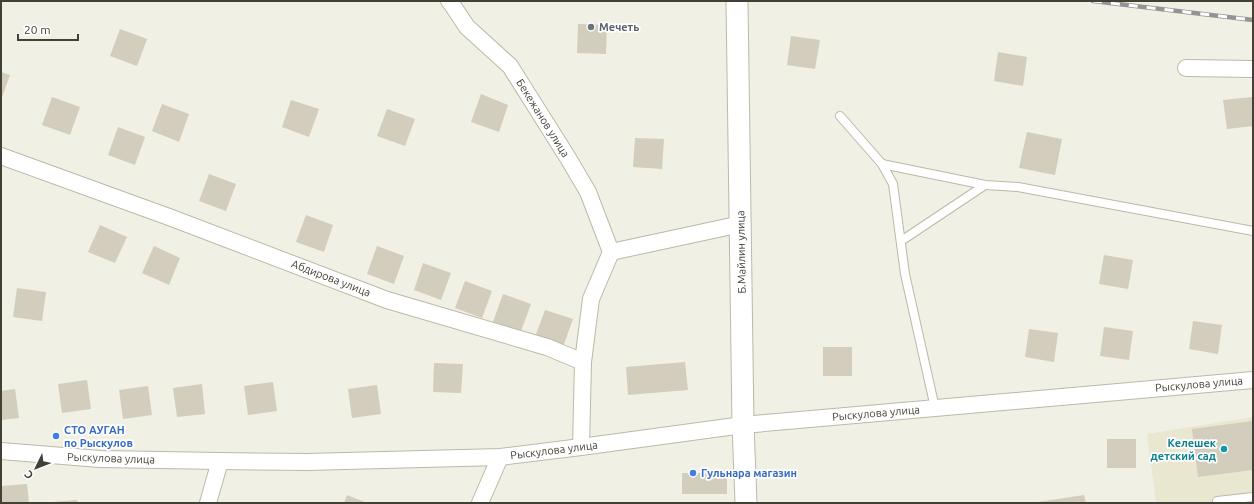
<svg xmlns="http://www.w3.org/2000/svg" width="1254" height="504" viewBox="0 0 1254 504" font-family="Ubuntu,sans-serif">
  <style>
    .education { fill: #e9e7d0 }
    .building { fill: #d2cdbc }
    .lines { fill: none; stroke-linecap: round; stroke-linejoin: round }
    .service-casing { stroke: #bcb9a9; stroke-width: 10 }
    .minor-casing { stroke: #bcb9a9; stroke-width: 18 }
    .tertiary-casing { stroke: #bcb9a9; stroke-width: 23 }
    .service { stroke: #fff; stroke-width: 8 }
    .minor { stroke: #fff; stroke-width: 16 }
    .tertiary { stroke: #fff; stroke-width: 21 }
    .rail-casing { stroke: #949494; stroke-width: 4.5 }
    .rail { stroke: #fff; stroke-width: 3; stroke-dasharray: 9; stroke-linecap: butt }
    .worship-dot { fill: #6b7280; stroke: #fff; stroke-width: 1.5 }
    .shop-dot { fill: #3f7fe0; stroke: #fff; stroke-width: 1.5 }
    .culture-dot { fill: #0f9aa8; stroke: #fff; stroke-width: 1.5 }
    .labels { text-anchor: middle; stroke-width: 3.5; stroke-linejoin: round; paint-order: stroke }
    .worship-label { font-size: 11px; font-weight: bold; fill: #5b616d; stroke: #fff; text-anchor: start }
    .street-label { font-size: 11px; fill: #434035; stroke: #fff }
    .shop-label { font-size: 11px; font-weight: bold; fill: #366cbe; stroke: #fff; text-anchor: start }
    .culture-label { font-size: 11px; font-weight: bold; fill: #0d838f; stroke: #fff; text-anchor: end }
  </style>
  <rect width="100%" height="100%" fill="#f1f0e5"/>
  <polygon class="education" points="1253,417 1253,503 1156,503 1147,434"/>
  <g class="building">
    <polygon points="578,24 607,25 606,54 577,53"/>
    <polygon points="120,29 147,39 137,66 110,56"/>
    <polygon points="791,36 820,40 815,69 787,65"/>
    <polygon points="998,52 1027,57 1023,86 994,81"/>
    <polygon points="1,72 10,75 1,100"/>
    <polygon points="481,94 508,105 499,132 471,122"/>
    <polygon points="52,97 80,107 70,135 42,125"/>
    <polygon points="1252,97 1253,126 1227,129 1223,100"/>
    <polygon points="291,100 319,109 309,137 282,127"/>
    <polygon points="162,104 189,114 179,142 152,131"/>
    <polygon points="387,109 415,119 405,146 377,136"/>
    <polygon points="118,127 145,137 135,165 108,155"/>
    <polygon points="1027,132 1062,139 1055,175 1019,168"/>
    <polygon points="635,138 664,139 662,169 633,167"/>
    <polygon points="209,174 236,184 226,211 199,201"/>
    <polygon points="306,215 333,225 324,252 296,242"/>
    <polygon points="100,225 127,237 115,263 88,252"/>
    <polygon points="154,246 180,258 169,285 142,273"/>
    <polygon points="377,246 404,256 394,284 367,274"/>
    <polygon points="1104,255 1133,260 1128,289 1099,284"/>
    <polygon points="423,263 451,273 441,300 414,290"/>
    <polygon points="465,281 492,291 482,318 455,308"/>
    <polygon points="17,288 46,292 42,321 13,317"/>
    <polygon points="503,294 531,304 521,331 493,322"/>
    <polygon points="545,310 573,319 563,347 535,337"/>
    <polygon points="1193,321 1222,325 1218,354 1189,349"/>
    <polygon points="1104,327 1133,331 1129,360 1100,356"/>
    <polygon points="1029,329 1058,333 1054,362 1025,357"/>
    <rect x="823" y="347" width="29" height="29"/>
    <polygon points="685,362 688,390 628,395 626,367"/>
    <polygon points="434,363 463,364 461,393 433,392"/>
    <polygon points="87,380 91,409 62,413 58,384"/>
    <polygon points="273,382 277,411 248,415 244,386"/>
    <polygon points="202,384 205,414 177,417 173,388"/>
    <polygon points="377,385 381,414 352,418 348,389"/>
    <polygon points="148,386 152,415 123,419 119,390"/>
    <polygon points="15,389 19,418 1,420 1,391"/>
    <polygon points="1253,421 1253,470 1198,477 1192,429"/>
    <rect x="1107" y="439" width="29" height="29"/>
    <rect x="682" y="473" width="45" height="21"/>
    <polygon points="27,484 29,503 1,503 1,486"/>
    <polygon points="347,495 367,503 344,503"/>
    <polygon points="1084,495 1086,503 1038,503 1038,502"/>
    <polygon points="77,500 78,503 52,503 52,502"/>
  </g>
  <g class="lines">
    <g class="service-casing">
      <g id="service">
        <polyline points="840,116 882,164"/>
        <polyline points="901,241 985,185"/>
        <polyline points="935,408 905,274 893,184 882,164 985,185 1018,187 1253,231"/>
        <polyline points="1217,501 1253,497"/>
      </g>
    </g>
    <g class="minor-casing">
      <g id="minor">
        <polyline points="449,1 451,3 467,27 510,66 568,158 588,192 611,252 591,299 583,362"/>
        <polyline points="1186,68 1253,69"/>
        <polyline points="1,156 169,217 387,300 547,347 583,362 581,447"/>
        <polyline points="611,252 741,224"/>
        <polyline points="1,451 100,459 220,461 307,462 500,457 581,447 743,425 1253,380"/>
        <polyline points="208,503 220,461"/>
        <polyline points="480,503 500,457"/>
      </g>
    </g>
    <g class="tertiary-casing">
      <polyline id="tertiary" points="737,1 743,425 746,503"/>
    </g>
    <use href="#service" class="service"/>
    <use href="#minor" class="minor"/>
    <use href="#tertiary" class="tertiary"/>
    <g class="rail-casing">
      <polyline id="rail" points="1093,1 1253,20"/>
    </g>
    <use href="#rail" class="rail"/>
  </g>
  <circle class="worship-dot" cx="591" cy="27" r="4"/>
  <g class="shop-dot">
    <circle cx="56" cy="436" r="4"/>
    <circle cx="693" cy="473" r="4"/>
  </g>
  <circle class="culture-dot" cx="1224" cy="449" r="4"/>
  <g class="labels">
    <g class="worship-label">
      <text x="599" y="31">Мечеть</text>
    </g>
    <g class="street-label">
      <text transform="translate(543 118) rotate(58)" y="4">Бекежанов улица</text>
      <text transform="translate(741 252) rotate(-91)" y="4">Б.Майлин улица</text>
      <text transform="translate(331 278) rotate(21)" y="4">Абдирова улица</text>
      <text transform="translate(1199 384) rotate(-5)" y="4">Рыскулова улица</text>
      <text transform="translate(876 413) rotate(-5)" y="4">Рыскулова улица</text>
      <text transform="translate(554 450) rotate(-7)" y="4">Рыскулова улица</text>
      <text transform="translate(111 458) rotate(2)" y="4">Рыскулова улица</text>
    </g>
    <g class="shop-label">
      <text x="64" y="434">СТО АУГАН<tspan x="64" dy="13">по Рыскулов</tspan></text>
      <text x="701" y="477">Гульнара магазин</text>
    </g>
    <g class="culture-label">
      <text x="1216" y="447">Келешек<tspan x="1216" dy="13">детский сад</tspan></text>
    </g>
  </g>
  <rect width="1254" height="504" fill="none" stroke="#434035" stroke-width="4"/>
  <g transform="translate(36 468) rotate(227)" stroke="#ffffff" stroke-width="3" paint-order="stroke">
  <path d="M0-3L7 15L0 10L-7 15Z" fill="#434035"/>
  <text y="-6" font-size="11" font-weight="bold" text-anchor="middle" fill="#434035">С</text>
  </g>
  <path d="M18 34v6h60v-6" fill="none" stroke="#434035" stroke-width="2"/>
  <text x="24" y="34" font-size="12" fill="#434035" stroke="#ffffff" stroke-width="3" paint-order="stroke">20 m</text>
</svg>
